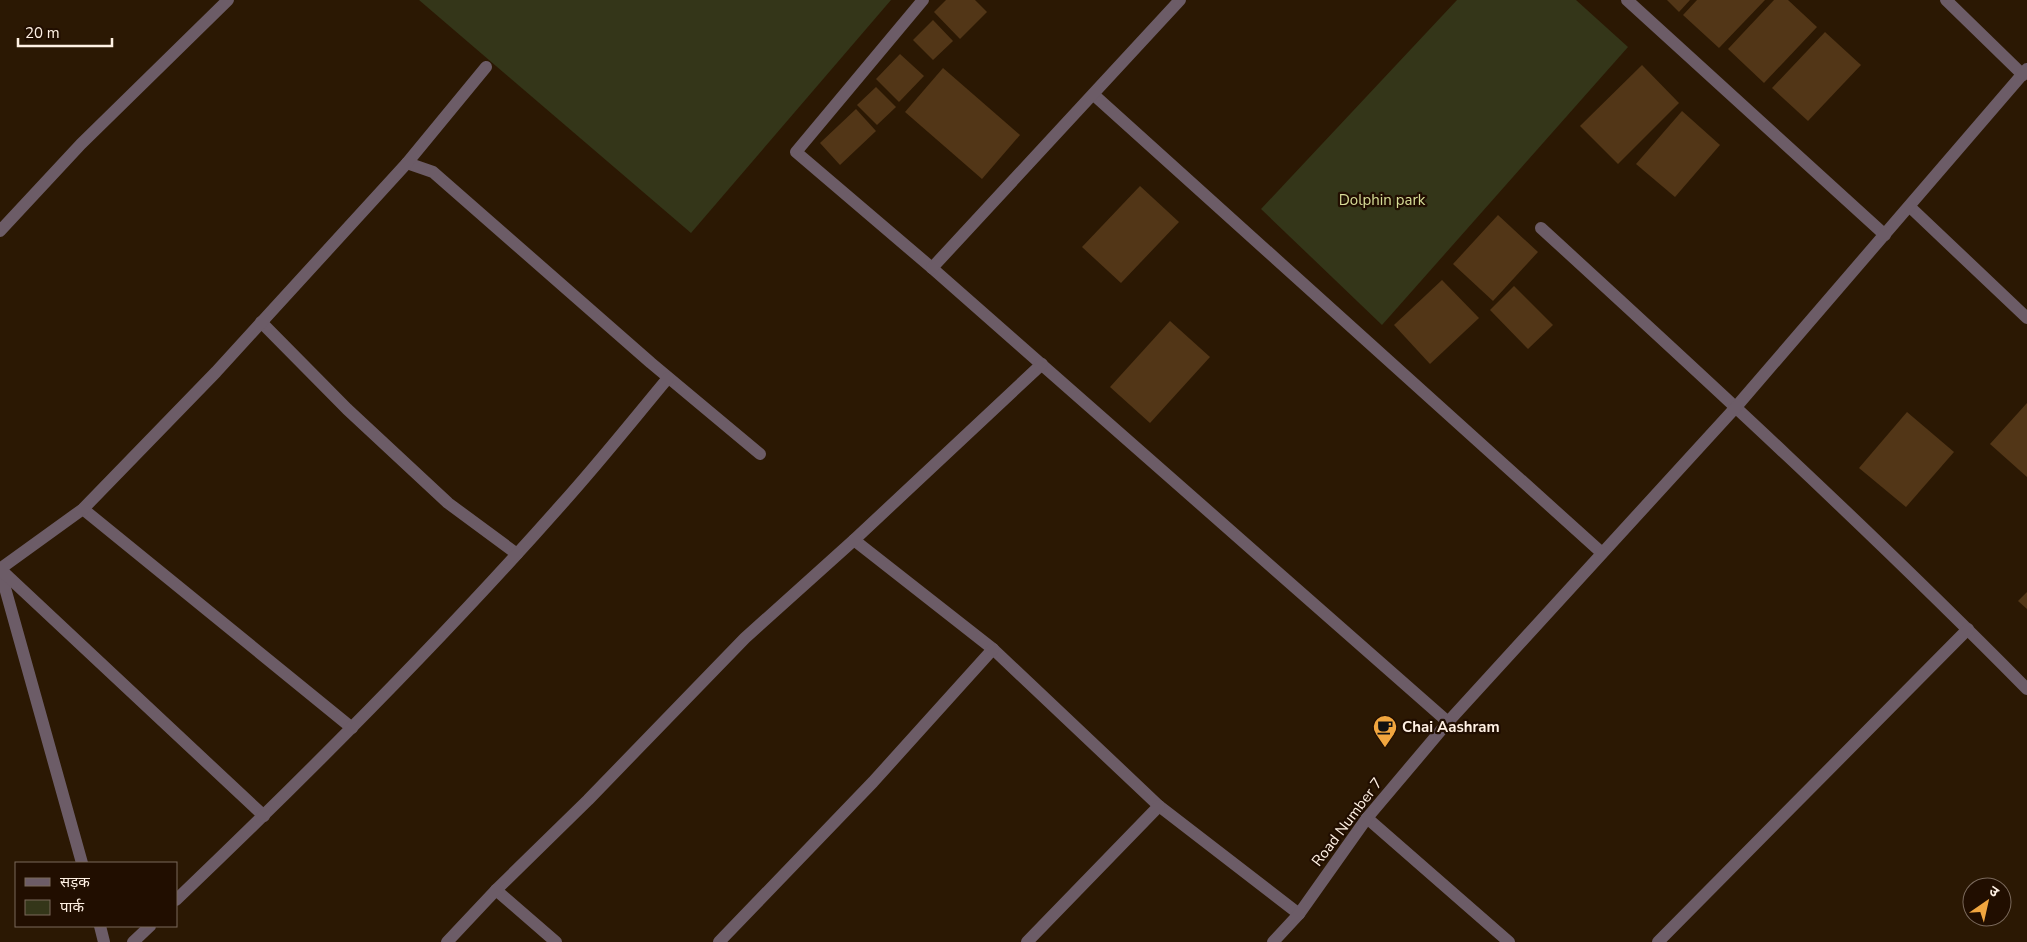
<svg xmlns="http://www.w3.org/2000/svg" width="2027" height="942" viewBox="0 0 2027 942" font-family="'Nunito Sans','Noto Sans Devanagari',sans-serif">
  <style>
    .green { fill: #343619 }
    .building { fill: #523617 }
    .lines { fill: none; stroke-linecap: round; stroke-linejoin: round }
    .minor { stroke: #6c5c67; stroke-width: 12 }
    .labels { text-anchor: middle; stroke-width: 4.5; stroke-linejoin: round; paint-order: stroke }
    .park-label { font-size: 15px; fill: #d7dd97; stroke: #210e00 }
    .poi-label { font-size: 15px; font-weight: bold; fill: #fff1e4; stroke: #210e00; text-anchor: start }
    .street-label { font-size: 15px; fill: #fff1e4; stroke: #210e00 }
  </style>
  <rect width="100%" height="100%" fill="#2b1803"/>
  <g class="green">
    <polygon points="419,0 891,0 691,233"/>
    <polygon points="1457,0 1576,0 1628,47 1382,325 1261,209"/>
  </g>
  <g class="building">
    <polygon points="946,0 975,0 987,12 960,39 934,12"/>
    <polygon points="1667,0 1690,0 1679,12"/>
    <polygon points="1697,0 1765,0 1719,48 1683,15"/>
    <polygon points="1774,0 1788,0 1817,27 1764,83 1728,49"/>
    <polygon points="933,20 953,41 933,60 913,40"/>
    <polygon points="1825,32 1861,65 1808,121 1772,88"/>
    <polygon points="900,54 924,76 899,102 876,79"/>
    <polygon points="1642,65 1679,103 1618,164 1580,126"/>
    <polygon points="943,68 1020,135 982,179 905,112"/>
    <polygon points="876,87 896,107 877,125 857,105"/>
    <polygon points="856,109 876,131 840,165 820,143"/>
    <polygon points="1682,111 1720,145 1675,197 1636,164"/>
    <polygon points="1140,186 1179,222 1121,283 1082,247"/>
    <polygon points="1498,215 1538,252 1493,301 1453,264"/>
    <polygon points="1442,280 1479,318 1430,364 1394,325"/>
    <polygon points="1514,286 1553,325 1528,349 1490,310"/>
    <polygon points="1170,321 1210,357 1150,423 1110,387"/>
    <polygon points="2027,403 2027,477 1990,444"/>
    <polygon points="1907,412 1954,452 1906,507 1859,468"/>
    <polygon points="2027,592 2027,609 2018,601"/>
  </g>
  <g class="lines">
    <g class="minor">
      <polyline points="923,0 796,152 932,268 1448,722"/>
      <polyline points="1627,0 1885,235"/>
      <polyline points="1946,0 2023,75"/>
      <polyline points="1094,95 1602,553"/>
      <polyline points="407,163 433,172 651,363 760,454"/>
      <polyline points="1910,207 2027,318"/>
      <path d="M 1541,228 C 1706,379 1870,530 2027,689"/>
      <polyline points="0,231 81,144 228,0"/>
      <polyline points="932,268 1180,0"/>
      <polyline points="261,322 347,409 448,503 517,554"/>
      <polyline points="83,509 352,728"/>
      <polyline points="854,540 993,649 1159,806 1299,914"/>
      <polyline points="0,570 82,863"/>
      <polyline points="264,816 0,569 83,509 216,372 407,163 486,67"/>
      <polyline points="1367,818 1509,942"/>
      <polyline points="496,890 556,942"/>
      <path d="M 176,900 C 309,773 439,643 561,505 C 598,464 633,420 668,378"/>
      <polyline points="100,926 104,942"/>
      <polyline points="133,942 150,926"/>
      <polyline points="447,942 496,890 588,800 745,638 854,540 1042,364"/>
      <polyline points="719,942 873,782 993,649"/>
      <polyline points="1027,942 1159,806"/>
      <polyline points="1273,942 1299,914 1367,818 1448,722 1736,407 2027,69"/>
      <polyline points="1658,942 1968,629"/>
    </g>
  </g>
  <defs>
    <g id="cafe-pin" transform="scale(1.25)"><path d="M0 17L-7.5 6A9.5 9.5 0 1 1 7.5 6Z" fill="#f1a63f" stroke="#210e00"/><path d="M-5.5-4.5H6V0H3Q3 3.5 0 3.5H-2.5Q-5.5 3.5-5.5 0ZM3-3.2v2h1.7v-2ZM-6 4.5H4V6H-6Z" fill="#111"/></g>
  </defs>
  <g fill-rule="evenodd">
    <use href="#cafe-pin" x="1385" y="727"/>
  </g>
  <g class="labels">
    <g class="park-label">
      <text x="1382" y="205">Dolphin park</text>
    </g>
    <g class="poi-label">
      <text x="1402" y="732">Chai Aashram</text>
    </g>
    <g class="street-label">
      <text transform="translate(1347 822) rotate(-53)" y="5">Road Number 7</text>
    </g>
  </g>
  <rect x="15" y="862" width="162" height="65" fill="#210e00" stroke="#7a695b"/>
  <rect x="25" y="878" width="25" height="8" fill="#6c5c67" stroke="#7a695b"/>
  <text x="60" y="887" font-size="15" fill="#fff1e4">सड़क</text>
  <rect x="25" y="900" width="25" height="15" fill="#343619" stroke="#7a695b"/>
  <text x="60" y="912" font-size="15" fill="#fff1e4">पार्क</text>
  <g transform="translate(1987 902) rotate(34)"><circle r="24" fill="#210e00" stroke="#7a695b"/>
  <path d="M0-4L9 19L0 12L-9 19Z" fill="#f1a63f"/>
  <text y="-8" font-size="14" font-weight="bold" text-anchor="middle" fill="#fff1e4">उ</text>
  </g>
  <path d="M18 38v8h94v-8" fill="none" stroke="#fff1e4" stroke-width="2.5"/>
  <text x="25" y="38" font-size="15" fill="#fff1e4" stroke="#210e00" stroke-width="4" paint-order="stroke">20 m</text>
</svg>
